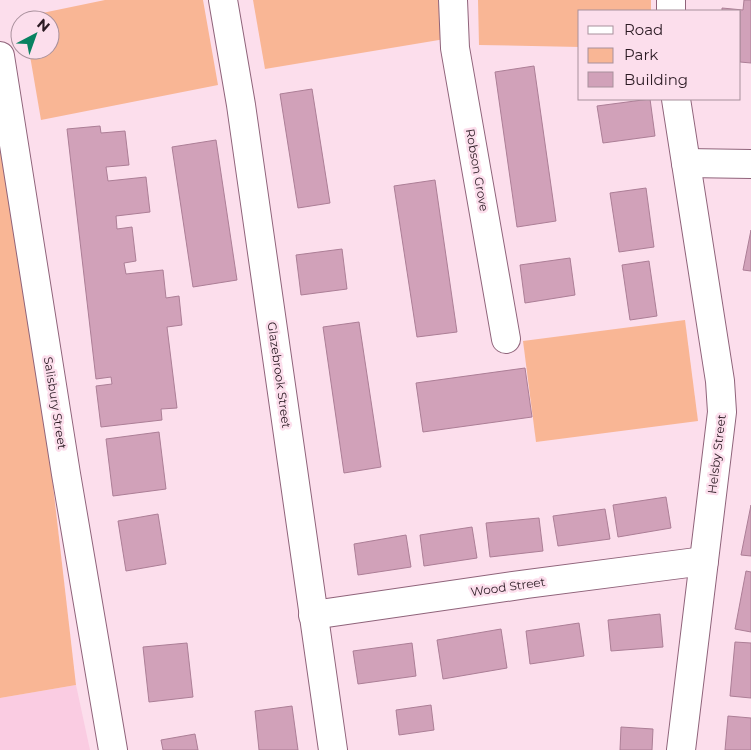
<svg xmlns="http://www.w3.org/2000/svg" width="751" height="750" viewBox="0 0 751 750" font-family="Montserrat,sans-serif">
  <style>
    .built { fill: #facce2 }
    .green { fill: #f9b695 }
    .building { fill: #d1a1b9; stroke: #ac7e96 }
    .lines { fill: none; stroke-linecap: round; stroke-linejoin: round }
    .minor-casing { stroke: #8f637a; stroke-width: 30 }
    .minor { stroke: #fff; stroke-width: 28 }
    .labels { text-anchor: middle; stroke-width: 5; stroke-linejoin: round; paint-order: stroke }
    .street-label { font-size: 12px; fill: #2b1a23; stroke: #fcdeec }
  </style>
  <rect width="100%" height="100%" fill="#fcdeec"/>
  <polygon class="built" points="76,685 90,750 0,750 0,698"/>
  <g class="green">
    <polygon points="105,0 203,0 218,85 41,120 29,50 50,50 50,20 23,20 23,17"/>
    <polygon points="253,0 438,0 445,39 265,69"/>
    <polygon points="478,0 651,0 651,11 580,11 580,47 479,45"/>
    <polygon points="0,56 12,130 76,685 0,698"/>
    <polygon points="685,320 698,421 536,442 523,341"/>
  </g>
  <g class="building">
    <polygon points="744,0 751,0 751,63 740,62 740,11 722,11 722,8 743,10"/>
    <polygon points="534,66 556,221 517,227 495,72"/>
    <polygon points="312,89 330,203 298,208 280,94"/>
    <polygon points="650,99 655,136 603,143 597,106"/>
    <polygon points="100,126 101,133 125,131 129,165 106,167 108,181 146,177 150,212 116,216 117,229 132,227 136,261 124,263 126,274 163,270 166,298 179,296 182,325 167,327 177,408 161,409 162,420 101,427 96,386 112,384 111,377 96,379 67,129"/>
    <polygon points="216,140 237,280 193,287 172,147"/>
    <polygon points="435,180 457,332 417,337 394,186"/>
    <polygon points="646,188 654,247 619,252 610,193"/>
    <polygon points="751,230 751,271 743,270"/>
    <polygon points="342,249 347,289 301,295 296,255"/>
    <polygon points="570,258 575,295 525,303 520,265"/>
    <polygon points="649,261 657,316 630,320 622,265"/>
    <polygon points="359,322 381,467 344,473 323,327"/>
    <polygon points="525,368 532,417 423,432 416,383"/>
    <polygon points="159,432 166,489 113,496 106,439"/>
    <polygon points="666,497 671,528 618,537 613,505"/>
    <polygon points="751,505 751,556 741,555"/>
    <polygon points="605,509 610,539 558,546 553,516"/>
    <polygon points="158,514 166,564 126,571 118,521"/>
    <polygon points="539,518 543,551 490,557 486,523"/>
    <polygon points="472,527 477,558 424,566 420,535"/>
    <polygon points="406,535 411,567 358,575 354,544"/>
    <polygon points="746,571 751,572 751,632 735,629"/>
    <polygon points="660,614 663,647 611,651 608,620"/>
    <polygon points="579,623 584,656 530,664 526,631"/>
    <polygon points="501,629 507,668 443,679 437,640"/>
    <polygon points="735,642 751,643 751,698 730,696"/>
    <polygon points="187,643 193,697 149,702 143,647"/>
    <polygon points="412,643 416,676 358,684 353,651"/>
    <polygon points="431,705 434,730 399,735 396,710"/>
    <polygon points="292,706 298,750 259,750 255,711"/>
    <polygon points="728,716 751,718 751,750 725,750"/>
    <polygon points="621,727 653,729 652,750 620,750"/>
    <polygon points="195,734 198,750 163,750 161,740"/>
  </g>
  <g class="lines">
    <g class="minor-casing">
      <g id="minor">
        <polyline points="223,0 241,105 333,750"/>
        <polyline points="453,0 455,48 506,339"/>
        <polyline points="671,11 671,0"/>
        <polyline points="0,56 66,474 113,750"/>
        <polyline points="676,99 720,381 722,412 681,750"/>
        <polyline points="686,163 751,164"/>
        <polyline points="313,615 527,584 704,561"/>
      </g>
    </g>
    <use href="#minor" class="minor"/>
  </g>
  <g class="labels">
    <g class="street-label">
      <text transform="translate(477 170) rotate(80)" y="4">Robson Grove</text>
      <text transform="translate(279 375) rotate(82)" y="4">Glazebrook Street</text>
      <text transform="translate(55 403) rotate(81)" y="4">Salisbury Street</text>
      <text transform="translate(717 454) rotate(-83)" y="4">Helsby Street</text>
      <text transform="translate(508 587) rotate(-8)" y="4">Wood Street</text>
    </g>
  </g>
  <rect x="578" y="10" width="162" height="90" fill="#fcdeec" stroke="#a8909c"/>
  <rect x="588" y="26" width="25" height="8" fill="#ffffff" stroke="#a8909c"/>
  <text x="624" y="35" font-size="15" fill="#2b1a23">Road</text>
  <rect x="588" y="48" width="25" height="15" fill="#f9b695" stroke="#a8909c"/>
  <text x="624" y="60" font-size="15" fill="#2b1a23">Park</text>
  <rect x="588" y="72" width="25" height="15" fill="#d1a1b9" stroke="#a8909c"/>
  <text x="624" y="85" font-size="15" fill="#2b1a23">Building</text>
  <g transform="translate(35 35) rotate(41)"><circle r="24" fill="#fcdeec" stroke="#a8909c"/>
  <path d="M0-4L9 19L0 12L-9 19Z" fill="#088261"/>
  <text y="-8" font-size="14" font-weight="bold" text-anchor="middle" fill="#2b1a23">N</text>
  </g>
</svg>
